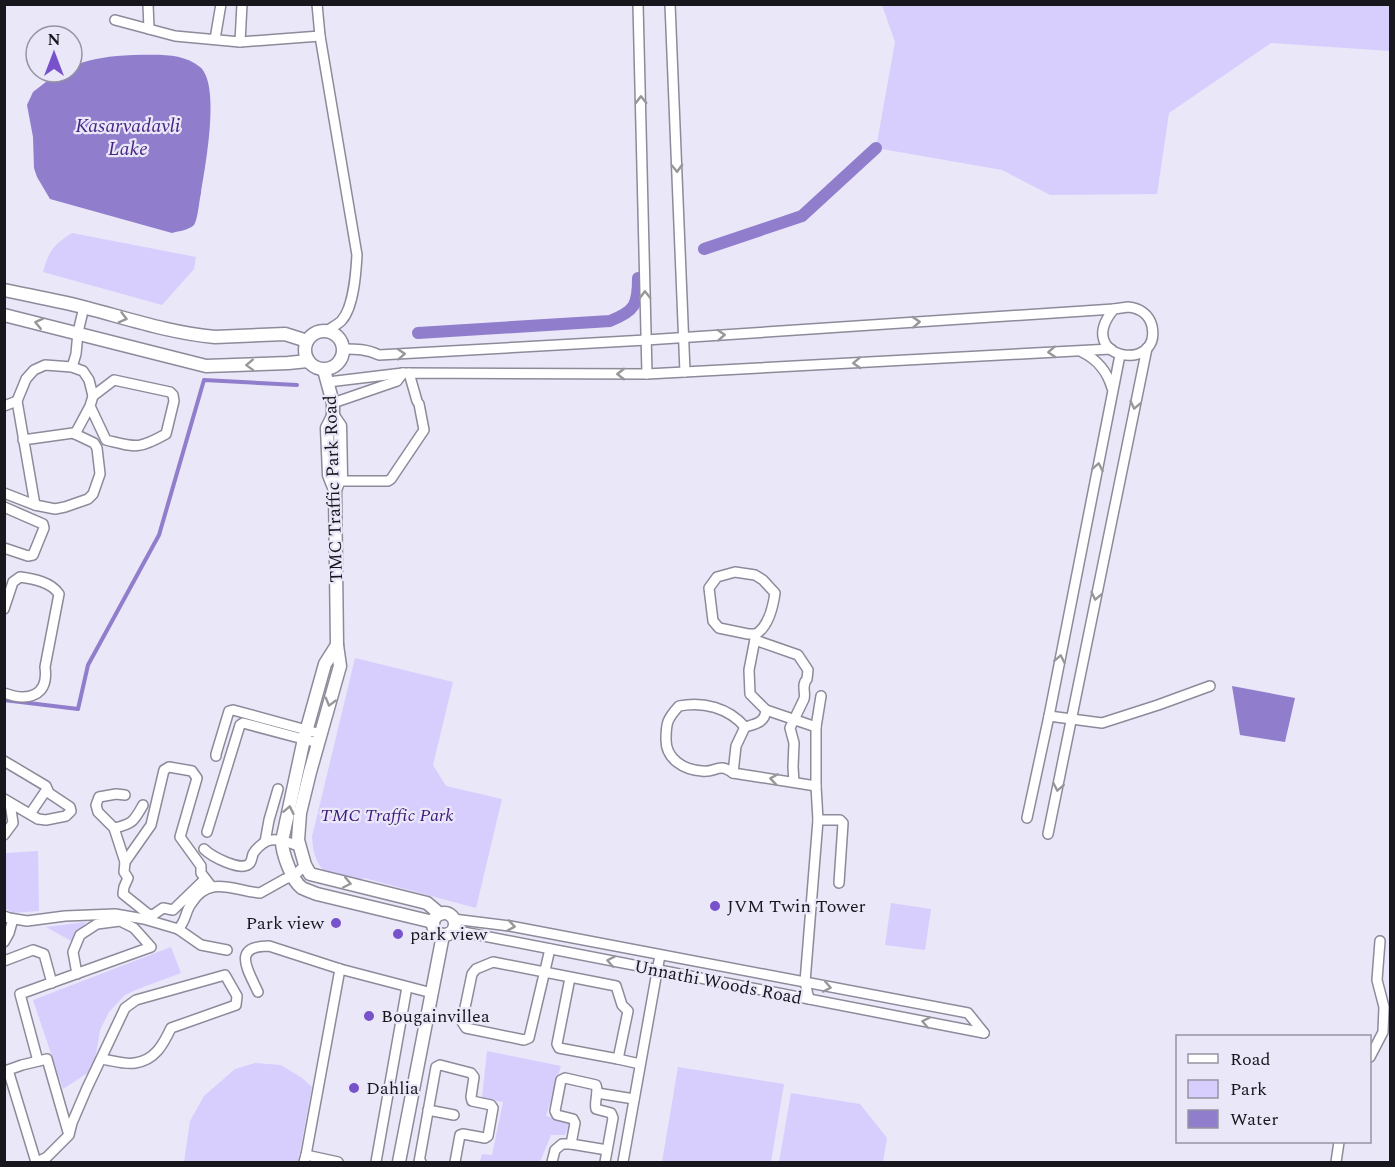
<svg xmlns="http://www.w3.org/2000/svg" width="1395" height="1167" viewBox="0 0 1395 1167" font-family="Spectral,serif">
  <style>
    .green { fill: #d7cefe }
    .water { fill: #907dcc }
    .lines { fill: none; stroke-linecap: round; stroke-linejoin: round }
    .stream { stroke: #907dcc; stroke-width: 4 }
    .canal { stroke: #907dcc; stroke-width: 12 }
    .minor-casing { stroke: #8d8a9a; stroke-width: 12 }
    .tertiary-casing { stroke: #8d8a9a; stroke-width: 15 }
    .minor { stroke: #fff; stroke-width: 9 }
    .tertiary { stroke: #fff; stroke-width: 12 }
    .oneway { stroke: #979799 }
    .poi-dot { fill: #7852cb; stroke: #eae7f9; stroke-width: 2 }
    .labels { text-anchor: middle; stroke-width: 4.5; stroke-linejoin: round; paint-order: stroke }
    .street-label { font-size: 18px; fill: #18171d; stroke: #eae7f9 }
    .park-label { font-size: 18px; font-style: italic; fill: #3e1b7a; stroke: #eae7f9 }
    .poi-label { font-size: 18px; fill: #18171d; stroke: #eae7f9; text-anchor: start }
    .water-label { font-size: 20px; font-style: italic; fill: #462583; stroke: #eae7f9 }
  </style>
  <rect width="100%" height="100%" fill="#eae7f9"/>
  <g class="green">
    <polygon points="882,5 1390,5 1390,51 1271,43 1169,113 1157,194 1050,195 1002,170 876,148 895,42"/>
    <path d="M 72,233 L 196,257 L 194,269 L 162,305 L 43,272 C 49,251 53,245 72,233 Z"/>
    <path d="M 355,658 L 453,682 L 433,765 L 446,786 L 502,799 L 476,908 L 364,878 L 344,887 C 322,871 314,865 312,837 Z"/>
    <polygon points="38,851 39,911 12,913 5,908 4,860 6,853"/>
    <polygon points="891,903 931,909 925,950 885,945"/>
    <polygon points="86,922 73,942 46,927"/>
    <polygon points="171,947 181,973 138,989 125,995 109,1012 100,1030 95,1060 89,1072 63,1089 33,1000"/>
    <polygon points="487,1051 561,1066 546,1116 570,1122 565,1135 551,1135 540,1162 480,1162 482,1154 492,1155 503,1102 482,1098"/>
    <polygon points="255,1063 281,1065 302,1078 312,1087 298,1162 184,1162 190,1121 204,1096 235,1069"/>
    <polygon points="678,1067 784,1084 771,1162 662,1162"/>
    <polygon points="791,1093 860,1104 887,1138 883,1162 779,1162"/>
  </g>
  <g class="water">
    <path d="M 133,55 C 155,55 182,52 200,67 C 221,85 205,167 201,193 C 199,201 198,219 194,225 C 189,230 179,231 172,233 L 50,199 L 37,177 L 34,168 L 33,137 L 27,105 L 33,92 L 51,78 L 61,72 L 72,72 L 72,66 C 94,58 110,56 133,55 Z"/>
    <polygon points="1232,686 1295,698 1285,742 1240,735"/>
  </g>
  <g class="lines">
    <polyline class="stream" points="4,700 78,709 88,665 159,535 204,380 297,385"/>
    <g class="canal">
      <polyline points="704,249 802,216 876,148"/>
      <path d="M 418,333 L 610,321 C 635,311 638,305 638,278"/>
    </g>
    <g class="minor-casing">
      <g id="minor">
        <polyline points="148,4 149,29"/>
        <path d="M 317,4 L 320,36 L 357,255 C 356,272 354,306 342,320 C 339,324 332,327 327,331"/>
        <polyline points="638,4 647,374"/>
        <polyline points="670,4 685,372"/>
        <polyline points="115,20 175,36 240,42 320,36"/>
        <polyline points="215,39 221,4"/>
        <polyline points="240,42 242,4"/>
        <path d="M 1128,307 C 1139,308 1149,314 1152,326 C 1162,374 1072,359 1114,309 Z"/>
        <path d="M 344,349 C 356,349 367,349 379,355 L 646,340 L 1114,309"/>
        <path d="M 1082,352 C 1098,360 1107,371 1112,388"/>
        <polyline points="72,367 76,354 78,332 84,307"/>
        <polyline points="409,373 417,401"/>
        <polyline points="328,382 403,373 647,374 1111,349"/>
        <polyline points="333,403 397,381 403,373"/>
        <polyline points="4,406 17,401"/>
        <path d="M 75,434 L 90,406 L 93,396 L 114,380 L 170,392 L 173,395 L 174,401 L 166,434 C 137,450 136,447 106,440 L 90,406"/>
        <polyline points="23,440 73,433 94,443 97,448 100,474 93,494 88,499 65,507 55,509 35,505 17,401 26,379 34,370 45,365 72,367 83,371 89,380 93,396"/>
        <polyline points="335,481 388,481 391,479 424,430 419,404"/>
        <polyline points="4,493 35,505"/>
        <polyline points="4,507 43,524 44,528 33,555 28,556 4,548"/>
        <path d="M 4,609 L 13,582 L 20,577 C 34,579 51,582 59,594 L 45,667 C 49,696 28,702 4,693"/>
        <path d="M 756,634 C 769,626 773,607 775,593 L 763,580 L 755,575 L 735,572 L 717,577 L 709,588 L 713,621 L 719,628 L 748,634 L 756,634 L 749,670 L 750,694 L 766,710 L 816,727"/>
        <path d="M 755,640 L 798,655 L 808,670 L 807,679 C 801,685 806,692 804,699 L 790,728 L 794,743 L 793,767 L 794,782"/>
        <path d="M 766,710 C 765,723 755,724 745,727 C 729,708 703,701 679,706 C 667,719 666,723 666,740 C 666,759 684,770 702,771 C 716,773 718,762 733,773 L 816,786"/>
        <polyline points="1049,716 1102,723 1158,705 1210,686"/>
        <polyline points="216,756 216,754 229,711 233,710 321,734"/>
        <polyline points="4,761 46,786 49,793 70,807 71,811 66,816 46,820 38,819 4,799"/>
        <polyline points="733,773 736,746 745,727"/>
        <polyline points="30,814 47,789"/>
        <polyline points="1027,818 1049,716 1120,355"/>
        <polyline points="818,820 840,820 843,823 839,883"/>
        <path d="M 114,828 C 133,824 134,821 143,805"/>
        <polyline points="207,832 240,725 243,723 318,743"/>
        <polyline points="1048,834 1147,348"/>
        <polyline points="4,835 13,823 10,803"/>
        <polyline points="265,842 269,820 278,789"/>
        <path d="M 204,849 C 211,856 242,873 250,863 C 252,860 252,857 253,854 C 255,850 262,843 267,841 C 277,837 289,843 299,846"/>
        <polyline points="125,862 114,828 98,812 96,805 99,797 116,794 125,795"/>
        <polyline points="205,879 173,910 163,908 153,915 148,914 123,894 124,887 128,878 124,872 125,862 151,825 164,770 169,767 192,771 197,778 180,837 201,866 201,873 211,886"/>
        <path d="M 4,916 L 9,918 L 27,921 L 65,916 L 115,914 L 144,919 L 178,929 C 186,922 185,912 191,904 C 209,874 234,891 260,893 L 285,879 L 294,876 L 305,865"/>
        <polyline points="453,919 510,926 968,1013 984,1033"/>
        <polyline points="178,929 201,945 227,950"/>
        <polyline points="453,930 984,1033"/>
        <polyline points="4,942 9,933 13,919"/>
        <path d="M 550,949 C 543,979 536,1008 529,1038 L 524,1040 L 466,1028 L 462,1022 L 472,974 L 476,969 L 493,962 L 616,986 L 622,1005 L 628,1011 L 618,1059 L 559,1048 L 557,1044 L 570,978"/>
        <polyline points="4,961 33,950 44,954 52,983"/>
        <path d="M 258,992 C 248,970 231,946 269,946 L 340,969 L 432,993"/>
        <polyline points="809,999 805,982 818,820 816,786 816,727 821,696"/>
        <polyline points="1370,1057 1383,1032 1384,1007 1377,980 1380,941"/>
        <polyline points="618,1059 640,1064"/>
        <polyline points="38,1061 20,994 151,947 134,928 120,921 97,924 80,935 73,952 77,974"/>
        <polyline points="597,1093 634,1099"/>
        <polyline points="428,1110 454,1115"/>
        <polyline points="571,1144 607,1150"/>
        <polyline points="306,1155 340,969"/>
        <polyline points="36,1162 8,1070 22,1065 47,1059 68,1132"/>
        <path d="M 37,1162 L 47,1157 L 69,1135 L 72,1123 L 87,1088 L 125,1008 L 136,1000 L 225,975 L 237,996 L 236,1005 L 171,1028 C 163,1045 155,1060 135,1063 C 125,1065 111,1060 101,1059"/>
        <polyline points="304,1162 306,1155 338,1162"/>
        <polyline points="376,1162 407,987"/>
        <polyline points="421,1162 419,1162 436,1067 440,1065 471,1073 474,1077 471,1097 472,1101 491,1105 493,1108 488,1136 485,1138 463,1134 460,1135 455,1162"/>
        <path d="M 552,1162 L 555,1150 L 562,1144 L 571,1144 L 575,1123 L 573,1119 L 557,1115 L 555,1111 L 561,1080 L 565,1078 L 596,1085 C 599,1093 594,1101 596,1109 L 611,1113 L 613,1118 L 605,1162"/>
        <polyline points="623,1162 660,955"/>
        <polyline points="1336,1162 1339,1142"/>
      </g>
    </g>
    <g class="tertiary-casing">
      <g id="tertiary">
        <path d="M 4,290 C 32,296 60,301 87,308 C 129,319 171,333 215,337 L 285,334 L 307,341"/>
        <polyline points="4,315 206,366 288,363 308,361"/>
        <circle cx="324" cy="350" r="19"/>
        <polyline points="324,370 333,403 333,416 327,428 329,475 335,490 337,645 340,666 310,772 300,813 298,840 305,865 310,874 427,903 440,914"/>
        <polyline points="333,416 340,426 341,475 335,490"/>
        <path d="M 337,645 L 325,664 L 304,739 L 282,841 C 282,853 292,881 302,888 C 306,890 312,892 317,894 L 433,922"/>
        <circle cx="444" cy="924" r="11"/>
        <polyline points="399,1162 443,935"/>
      </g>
    </g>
    <use href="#minor" class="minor"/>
    <use href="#tertiary" class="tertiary"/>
  </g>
  <defs><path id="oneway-chevron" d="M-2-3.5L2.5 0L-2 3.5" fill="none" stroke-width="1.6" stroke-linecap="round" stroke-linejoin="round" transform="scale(1.5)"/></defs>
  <g class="oneway">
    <use href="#oneway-chevron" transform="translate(641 100) rotate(-91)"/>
    <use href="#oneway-chevron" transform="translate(677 168) rotate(88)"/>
    <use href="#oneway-chevron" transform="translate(645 295) rotate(-91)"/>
    <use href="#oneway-chevron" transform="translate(123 318) rotate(15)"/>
    <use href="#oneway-chevron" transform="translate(916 322) rotate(-4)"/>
    <use href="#oneway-chevron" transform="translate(39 323) rotate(-167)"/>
    <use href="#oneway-chevron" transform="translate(721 335) rotate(-4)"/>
    <use href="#oneway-chevron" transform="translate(1052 352) rotate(177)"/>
    <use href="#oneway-chevron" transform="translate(401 354) rotate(-3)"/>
    <use href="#oneway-chevron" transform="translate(857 363) rotate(177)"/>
    <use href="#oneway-chevron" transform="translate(250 365) rotate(178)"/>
    <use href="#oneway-chevron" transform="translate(621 374) rotate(-180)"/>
    <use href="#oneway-chevron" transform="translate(1135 405) rotate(102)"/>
    <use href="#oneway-chevron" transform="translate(1098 467) rotate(-79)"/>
    <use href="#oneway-chevron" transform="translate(1096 596) rotate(102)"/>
    <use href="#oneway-chevron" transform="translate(1060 659) rotate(-79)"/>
    <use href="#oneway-chevron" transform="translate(330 702) rotate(106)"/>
    <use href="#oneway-chevron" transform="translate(774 779) rotate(-171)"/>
    <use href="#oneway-chevron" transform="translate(1058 787) rotate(101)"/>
    <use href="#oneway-chevron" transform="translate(289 810) rotate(-78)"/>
    <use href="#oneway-chevron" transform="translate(347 883) rotate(12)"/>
    <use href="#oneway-chevron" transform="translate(511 926) rotate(9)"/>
    <use href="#oneway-chevron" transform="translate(611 961) rotate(-169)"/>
    <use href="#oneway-chevron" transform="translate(827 987) rotate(11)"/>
    <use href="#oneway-chevron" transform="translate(926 1022) rotate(-169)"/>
  </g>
  <g class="poi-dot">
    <circle cx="715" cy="906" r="6"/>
    <circle cx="336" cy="923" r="6"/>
    <circle cx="398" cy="934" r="6"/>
    <circle cx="369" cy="1016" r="6"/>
    <circle cx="354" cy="1088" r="6"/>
  </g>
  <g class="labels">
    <g class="street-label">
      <text transform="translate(333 489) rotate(-92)" y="6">TMC Traffic Park Road</text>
      <text transform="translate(718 982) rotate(11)" y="6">Unnathi Woods Road</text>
    </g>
    <g class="park-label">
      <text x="387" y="821">TMC Traffic Park</text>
    </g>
    <g class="poi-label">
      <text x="727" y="912">JVM Twin Tower</text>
      <text x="324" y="929" text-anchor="end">Park view</text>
      <text x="410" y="940">park view</text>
      <text x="381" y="1022">Bougainvillea</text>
      <text x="366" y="1094">Dahlia</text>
    </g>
    <g class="water-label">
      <text x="128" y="132">Kasarvadavli<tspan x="128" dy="23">Lake</tspan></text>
    </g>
  </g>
  <rect width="1395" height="1167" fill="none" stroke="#18171d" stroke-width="12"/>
  <rect x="1176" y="1035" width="195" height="108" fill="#eae7f9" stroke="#9694a1" stroke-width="1.5"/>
  <rect x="1188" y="1054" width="30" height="9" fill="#ffffff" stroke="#9694a1" stroke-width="1.5"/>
  <text x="1230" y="1065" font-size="18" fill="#18171d">Road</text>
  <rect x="1188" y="1080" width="30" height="18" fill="#d7cefe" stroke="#9694a1" stroke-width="1.5"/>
  <text x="1230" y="1095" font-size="18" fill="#18171d">Park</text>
  <rect x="1188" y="1110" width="30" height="18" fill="#907dcc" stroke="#9694a1" stroke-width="1.5"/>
  <text x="1230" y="1125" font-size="18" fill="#18171d">Water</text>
  <g transform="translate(54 54)"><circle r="28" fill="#eae7f9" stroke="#9694a1" stroke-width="1.5"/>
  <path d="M0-4.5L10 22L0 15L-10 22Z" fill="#7852cb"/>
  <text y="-9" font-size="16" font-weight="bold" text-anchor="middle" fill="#18171d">N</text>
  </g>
</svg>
